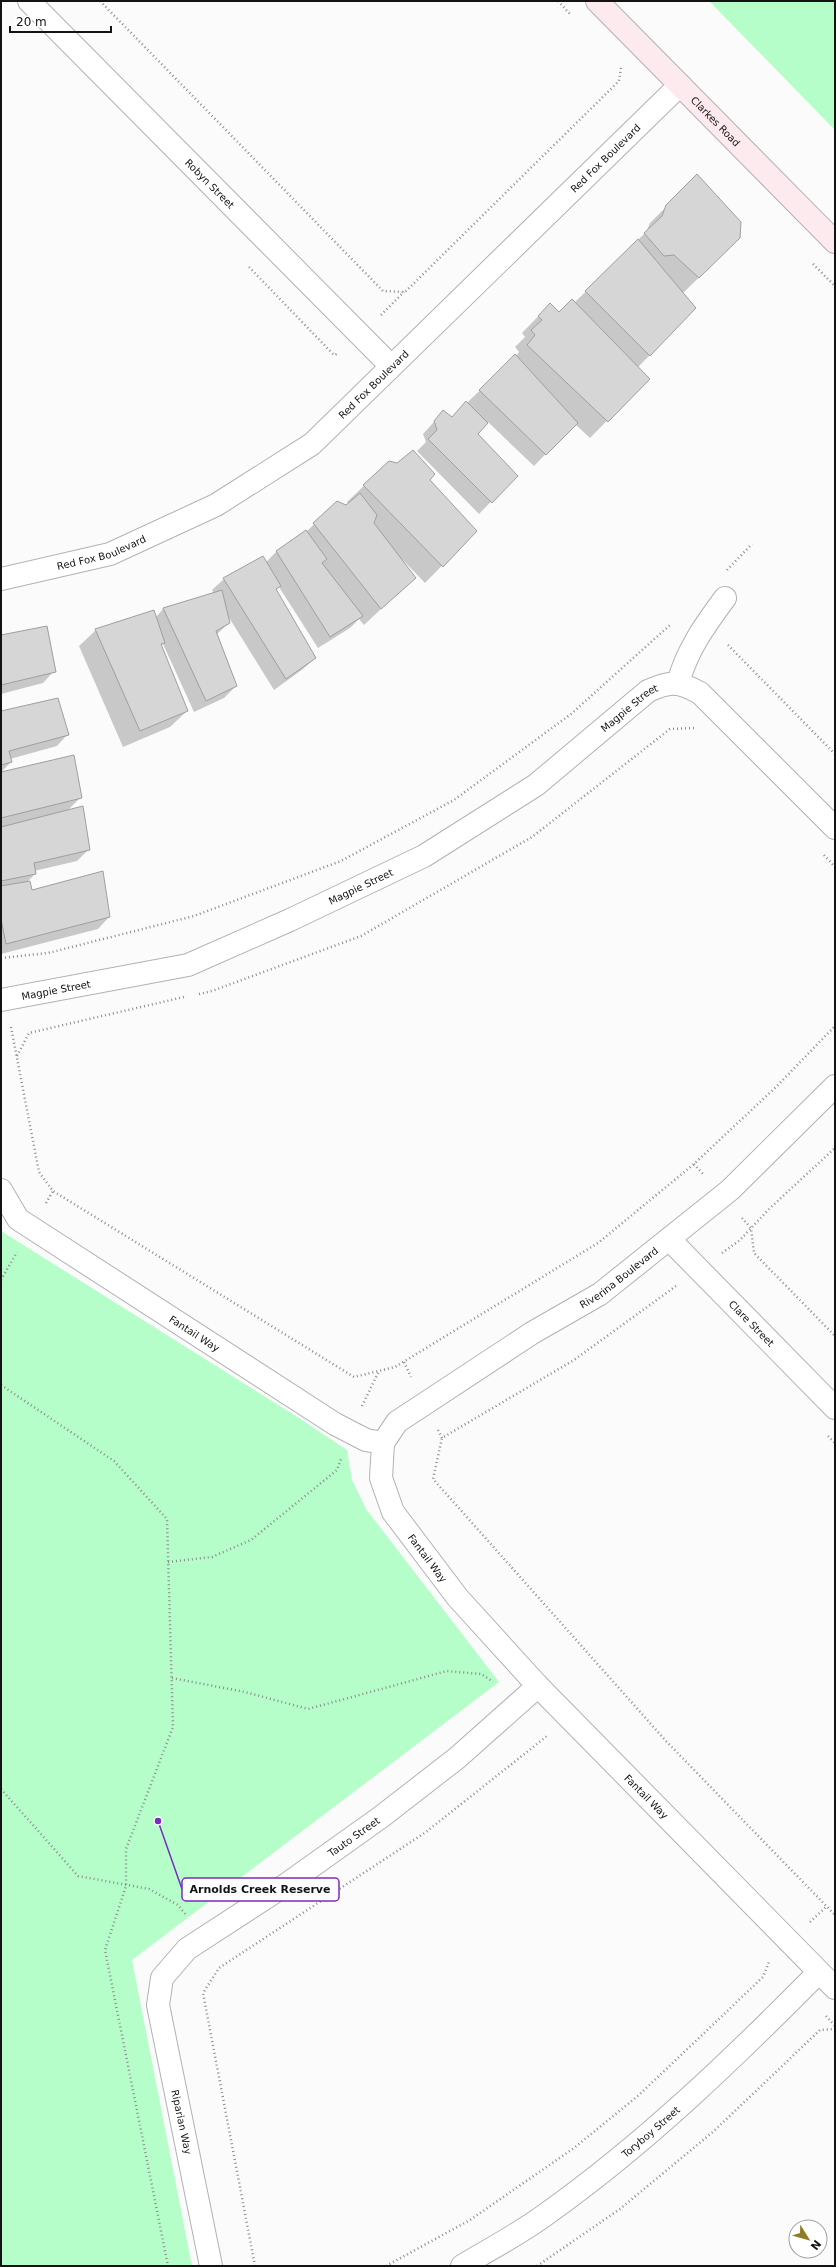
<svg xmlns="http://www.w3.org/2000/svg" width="836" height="2267" viewBox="0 0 836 2267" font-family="'DejaVu Sans',sans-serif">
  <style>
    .green { fill: #b6fec9 }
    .shadow { fill: #0003 }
    .building { fill: #d6d6d7; stroke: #9f9ea0 }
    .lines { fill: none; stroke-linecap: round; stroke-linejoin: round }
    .street-casing { stroke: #b2b2b4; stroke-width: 24 }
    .secondary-casing { stroke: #b2b2b4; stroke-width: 24 }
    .path { stroke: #8b8b8c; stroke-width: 2.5; stroke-dasharray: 1 3; stroke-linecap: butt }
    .street { stroke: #fff; stroke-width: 22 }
    .secondary { stroke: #fceaee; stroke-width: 22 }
    .labels { text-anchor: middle; stroke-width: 3; stroke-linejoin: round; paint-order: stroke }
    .street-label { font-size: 10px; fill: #141314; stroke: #fff }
    .leader { fill: none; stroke: #7b2cbf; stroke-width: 1.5 }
    .callout-dot { fill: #7b2cbf; stroke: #fff; stroke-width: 1.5 }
    .callout { fill: #fff; stroke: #7b2cbf; stroke-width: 1.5 }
    .callout-label { font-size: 11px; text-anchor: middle; font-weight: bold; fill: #141314 }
  </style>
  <rect width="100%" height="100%" fill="#fbfbfc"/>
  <g class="green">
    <polygon points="709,1 835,1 835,130"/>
    <polygon points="1,1231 296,1416 347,1450 352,1480 366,1509 499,1682 132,1960 192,2266 1,2266"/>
  </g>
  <g class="shadow">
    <polygon points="697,176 722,255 683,293 650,355 637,368 648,379 590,438 575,424 534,466 488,422 477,434 516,476 479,514 417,451 426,442 423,434 443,412 451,418 516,356 519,352 515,347 525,337 522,333 550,304 559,313 574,303 646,232 650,223"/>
    <polygon points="389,462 428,481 476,531 425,583 402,559 414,578 364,625 359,619 350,628 318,648 279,587 275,591 315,658 303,669 274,690 228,616 229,623 216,635 236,686 224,698 194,712 163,644 161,646 187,711 170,727 123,747 79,646 96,630 156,617 163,609 214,593 212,590 224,579 266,562 276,552 306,532 337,502 347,506 348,504 347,502"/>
    <polygon points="1,636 54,671 43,683 1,694"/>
    <polygon points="1,712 68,734 57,746 10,759 11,762 1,772"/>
    <polygon points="1,773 81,797 67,811 89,849 77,861 34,871 35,874 26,883 31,891 109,917 98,929 1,954"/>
  </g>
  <g class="building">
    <polygon points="697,174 741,222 740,238 699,278 674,255 664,256 644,233 662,216 666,205"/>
    <polygon points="638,239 696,308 650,356 585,291"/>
    <polygon points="572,299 650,379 608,422 527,345 535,335 531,330 542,320 538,316 550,303 559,312"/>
    <polygon points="515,354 578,423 546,455 479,390"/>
    <polygon points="466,401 488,423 478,434 518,476 492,503 428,439 437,430 434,421 443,410 452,417"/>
    <polygon points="413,450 435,474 430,480 477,531 443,567 363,485 389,461 397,463"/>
    <polygon points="360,493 377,515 374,523 416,578 381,609 313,523 337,501 346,505"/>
    <polygon points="306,530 327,559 322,563 363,616 330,637 276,551"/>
    <polygon points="263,556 281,586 276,589 316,658 286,679 223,578"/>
    <polygon points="222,590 230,623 216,631 237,686 206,701 163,608"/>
    <polygon points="154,610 165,643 161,644 188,711 140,731 95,629"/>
    <polygon points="47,626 56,672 1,685 1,635"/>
    <polygon points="58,698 69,735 9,751 12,762 1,765 1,711"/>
    <polygon points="74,755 82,798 1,818 1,772"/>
    <polygon points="83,806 90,850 34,863 36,874 1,881 1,827"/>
    <polygon points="103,871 110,917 6,944 1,919 1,886 30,881 32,890"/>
  </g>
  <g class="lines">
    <g class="street-casing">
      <g id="street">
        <path id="s1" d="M 29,1 L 391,366"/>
        <path id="s2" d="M 1,579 L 110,554 L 216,505 L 312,444 L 680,85"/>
        <path d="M 678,683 C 687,650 705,625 725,598"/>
        <path id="s3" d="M 1,1000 L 188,965 L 290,920 L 424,856 L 536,785 L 648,691 C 670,681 678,681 700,693 L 835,828"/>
        <path id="s4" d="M 1,1190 L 18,1219 L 335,1424 L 366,1440 L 383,1443 L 381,1478 L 393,1512 L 458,1598 L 538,1686 L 835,1988"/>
        <path id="s5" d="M 669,1239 L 835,1408"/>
        <path id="s6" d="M 383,1443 L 397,1422 L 532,1333 L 600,1294 L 730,1190 L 835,1086"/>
        <path id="s7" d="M 211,2266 L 158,2005 L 162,1978 L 187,1949 L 287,1884 L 381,1817 L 457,1758 L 538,1686"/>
        <path id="s8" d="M 462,2266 C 490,2249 519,2234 545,2215 C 645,2144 733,2059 819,1972"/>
      </g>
    </g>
    <g class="secondary-casing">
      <g id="secondary">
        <path id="s9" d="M 597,1 L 835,242"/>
      </g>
    </g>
    <g class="path">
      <polyline points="100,1 383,291 405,292 619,81 621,67"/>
      <polyline points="558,1 570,14"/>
      <polyline points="813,264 835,286"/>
      <polyline points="249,267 334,355 337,354"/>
      <polyline points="381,315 404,292"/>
      <polyline points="727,570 752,544"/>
      <polyline points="728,645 835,754"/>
      <polyline points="824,855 835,867"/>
      <polyline points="1,958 48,953 194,916 341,861 454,800 571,714 670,625"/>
      <polyline points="199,994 212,991 361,936 532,837 670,729 694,728"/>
      <polyline points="11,1027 39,1172 53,1191 354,1377 395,1367 598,1243 694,1164 777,1086 835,1026"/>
      <polyline points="17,1056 29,1033 184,997"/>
      <polyline points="694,1164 703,1174"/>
      <polyline points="46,1203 53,1191"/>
      <polyline points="742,1218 751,1228 754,1253 835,1336"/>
      <polyline points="722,1253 740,1240 770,1208 835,1148"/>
      <polyline points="1,1280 17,1252"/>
      <polyline points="676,1286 574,1360 442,1438 433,1479 666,1741 835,1915"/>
      <polyline points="404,1362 411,1377"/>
      <polyline points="1,1385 114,1461 167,1519 173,1727 126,1849 126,1886 105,1950 168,2266"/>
      <polyline points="362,1406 379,1371"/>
      <polyline points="438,1430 442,1438"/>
      <polyline points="828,1436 835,1443"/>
      <polyline points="168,1562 212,1557 251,1540 337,1470 341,1459"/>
      <polyline points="172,1678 245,1692 308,1709 447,1671 481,1674 492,1681"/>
      <polyline points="1,1789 78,1876 149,1889 178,1905 186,1915"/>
      <polyline points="810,1922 827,1906"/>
      <polyline points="826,2016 835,2026"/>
      <polyline points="255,2266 203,1993 219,1968 426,1832 547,1736"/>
      <polyline points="386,2266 470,2220 574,2148 639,2095 763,1977 769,1962"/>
      <polyline points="537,2266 620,2209 714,2131 820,2030 835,2029"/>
    </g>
    <use href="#street" class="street"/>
    <use href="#secondary" class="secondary"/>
  </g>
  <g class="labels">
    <g class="street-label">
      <text dy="4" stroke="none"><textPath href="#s9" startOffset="169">Clarkes Road</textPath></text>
      <text dy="4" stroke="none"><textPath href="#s2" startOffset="752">Red Fox Boulevard</textPath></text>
      <text dy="4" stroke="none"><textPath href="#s1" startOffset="257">Robyn Street</textPath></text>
      <text dy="4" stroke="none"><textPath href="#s2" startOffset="428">Red Fox Boulevard</textPath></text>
      <text dy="4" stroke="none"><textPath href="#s2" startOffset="104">Red Fox Boulevard</textPath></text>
      <text dy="4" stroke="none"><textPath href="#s3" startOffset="704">Magpie Street</textPath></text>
      <text dy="4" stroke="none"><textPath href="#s3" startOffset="380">Magpie Street</textPath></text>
      <text dy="4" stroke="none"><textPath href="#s3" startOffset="56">Magpie Street</textPath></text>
      <text dy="4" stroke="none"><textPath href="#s6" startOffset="290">Riverina Boulevard</textPath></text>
      <text dy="4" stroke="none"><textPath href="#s5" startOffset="118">Clare Street</textPath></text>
      <text dy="4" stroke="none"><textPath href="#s4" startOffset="244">Fantail Way</textPath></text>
      <text dy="4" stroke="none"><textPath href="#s4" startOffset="592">Fantail Way</textPath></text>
      <text dy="4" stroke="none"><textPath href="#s4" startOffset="916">Fantail Way</textPath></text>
      <text dy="4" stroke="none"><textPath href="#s7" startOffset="533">Tauto Street</textPath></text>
      <text transform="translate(182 2122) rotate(78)" y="4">Riparian Way</text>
      <text dy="4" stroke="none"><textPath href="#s8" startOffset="232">Toryboy Street</textPath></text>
    </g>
  </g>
  <path class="leader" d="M158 1821L182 1889"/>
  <circle class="callout-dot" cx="158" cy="1821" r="4"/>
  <rect class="callout" x="182" y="1878" width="157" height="23" rx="4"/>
  <g class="callout-label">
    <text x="260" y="1893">Arnolds Creek Reserve</text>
  </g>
  <rect width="836" height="2267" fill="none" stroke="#141314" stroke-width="4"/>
  <g transform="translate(808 2239) rotate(127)"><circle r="19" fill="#ffffff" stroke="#a1a1a1"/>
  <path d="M0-3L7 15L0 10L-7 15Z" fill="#937c23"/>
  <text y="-6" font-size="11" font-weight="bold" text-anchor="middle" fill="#141314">N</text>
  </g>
  <path d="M10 26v6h101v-6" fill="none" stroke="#141314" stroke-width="2"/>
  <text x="16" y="26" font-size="12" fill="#141314" stroke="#ffffff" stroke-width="3" paint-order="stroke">20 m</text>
</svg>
